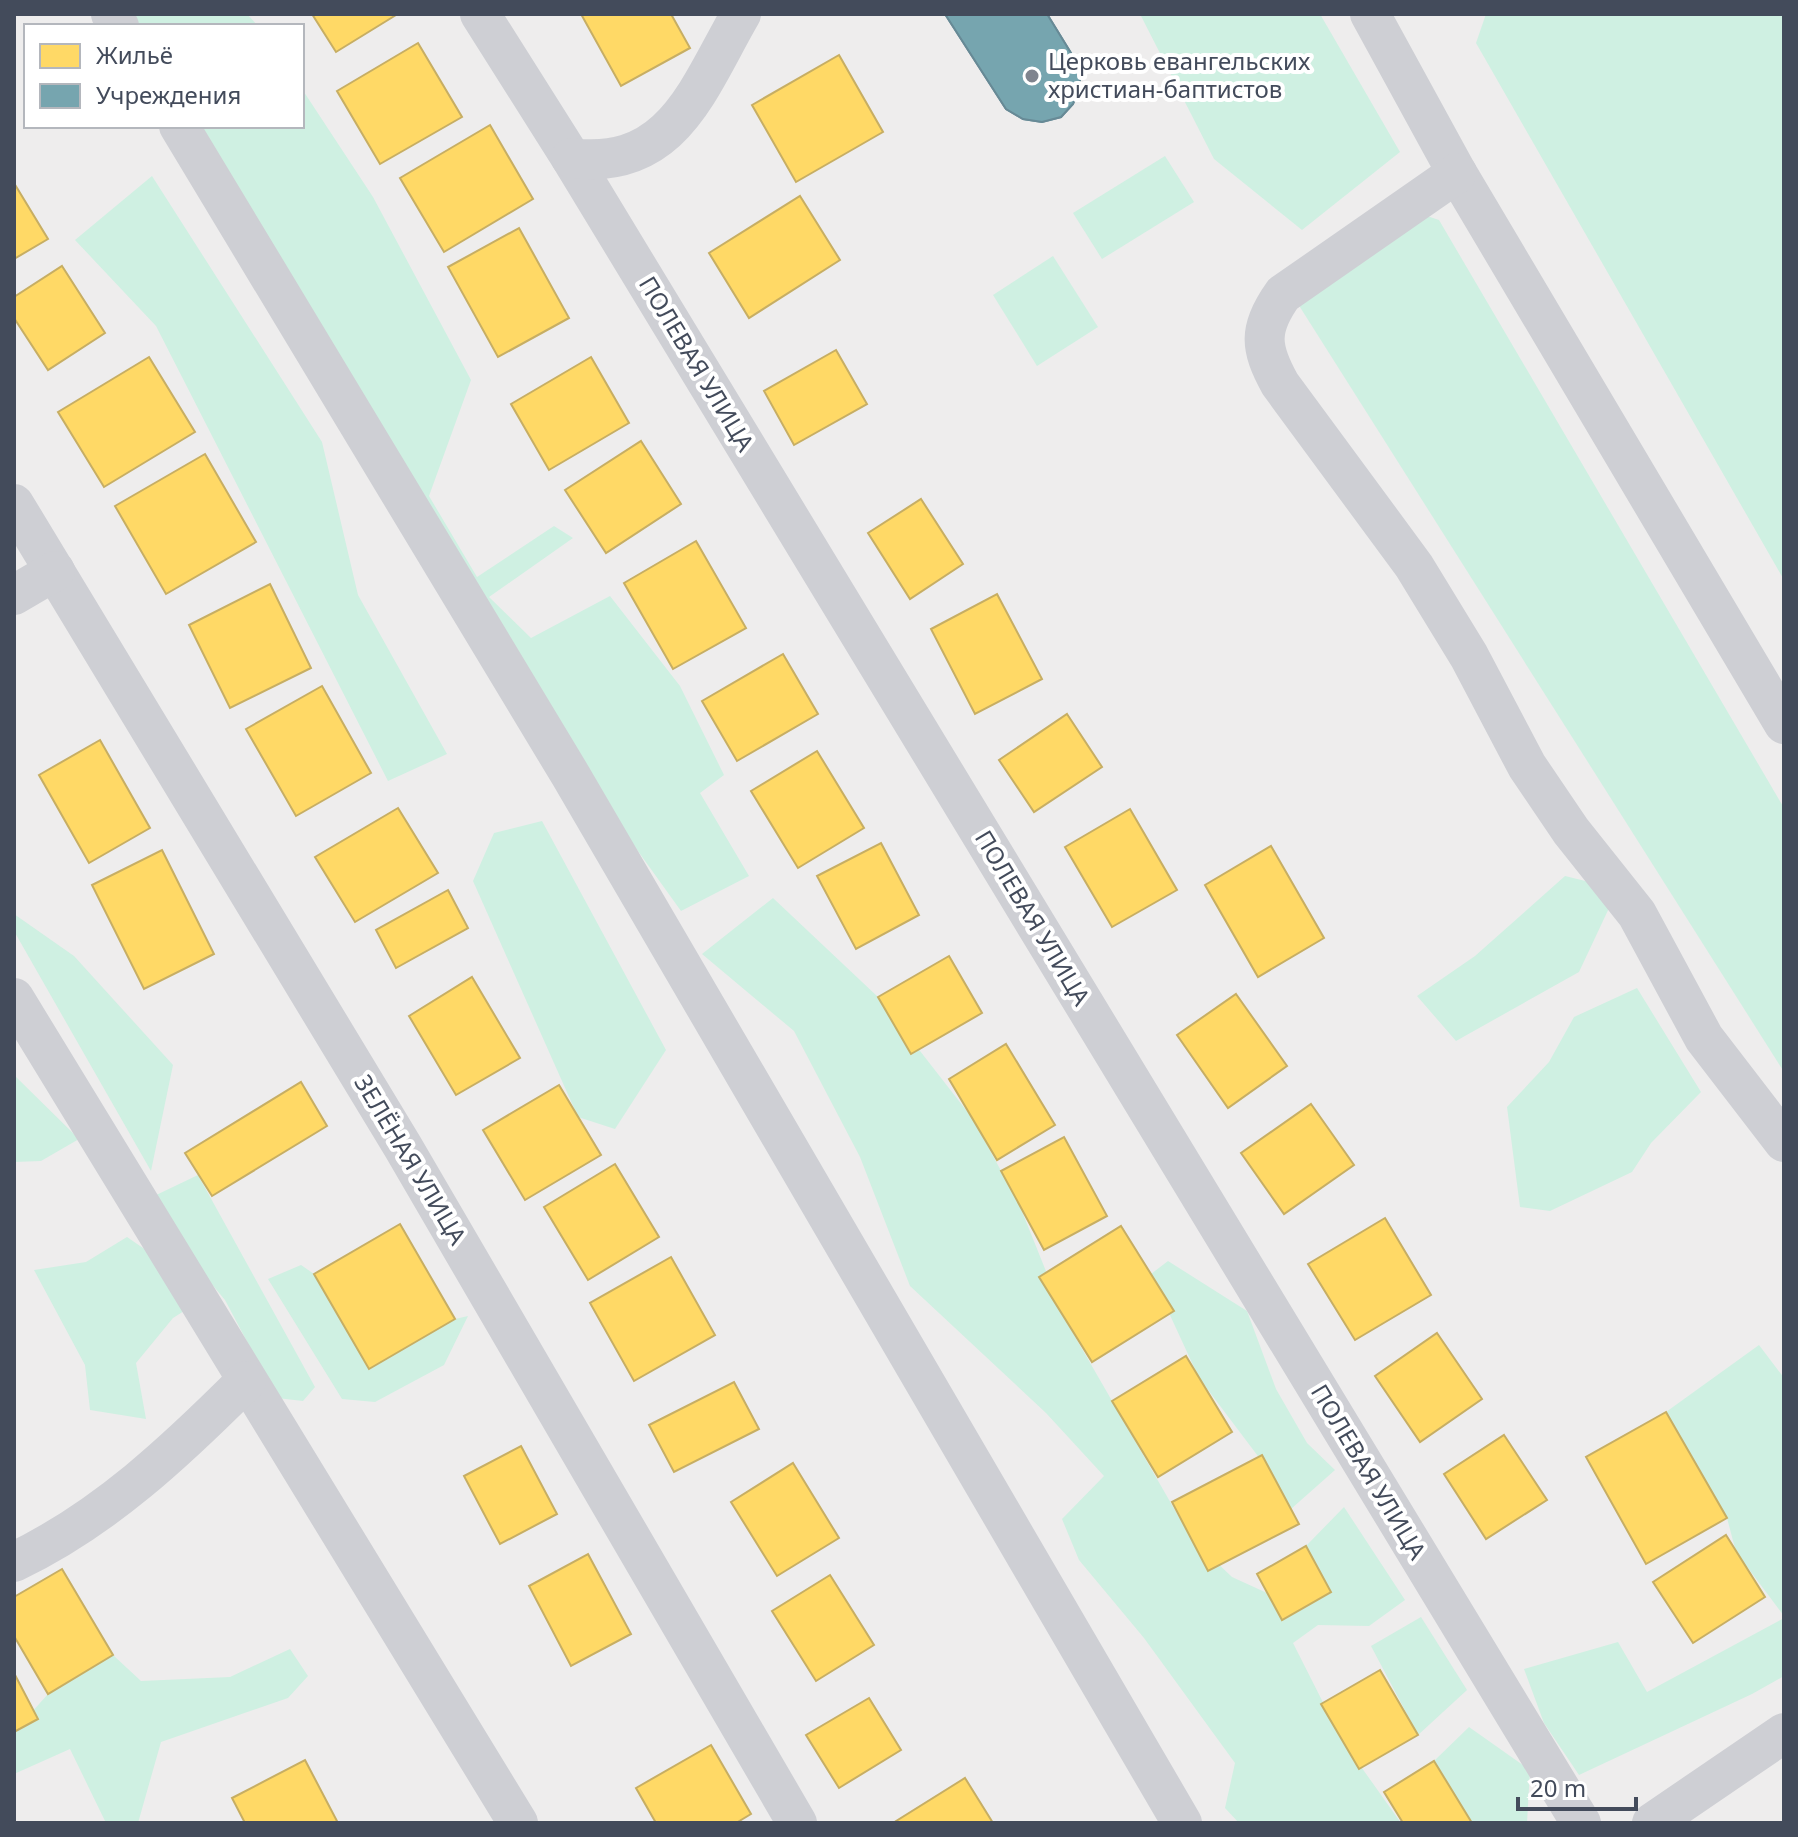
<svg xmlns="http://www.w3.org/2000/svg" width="1798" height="1837" viewBox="0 0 1798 1837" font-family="'Noto Sans',sans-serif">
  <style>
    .green { fill: #cff0e2 }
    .homes { fill: #ffd966; stroke: #c7ae63; stroke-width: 2 }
    .public { fill: #76a5af; stroke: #678a96; stroke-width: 2 }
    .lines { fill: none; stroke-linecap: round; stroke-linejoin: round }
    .minor { stroke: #cecfd4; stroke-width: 40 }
    .poi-dot { fill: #7f848e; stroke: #fff; stroke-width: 3 }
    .labels { text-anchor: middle; stroke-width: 8; stroke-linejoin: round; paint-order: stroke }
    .poi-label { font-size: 24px; fill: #434b5b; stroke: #fff; text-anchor: start }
    .street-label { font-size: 24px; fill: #434b5b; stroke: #fff }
  </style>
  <rect width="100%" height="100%" fill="#eeeded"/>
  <g class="green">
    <polygon points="112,14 247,14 258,26 119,26"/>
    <polygon points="1140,14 1320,14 1400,152 1302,230 1214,159"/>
    <polygon points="1486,14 1784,14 1784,580 1476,43"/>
    <polygon points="302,89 373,197 471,380 429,496 477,577 554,526 573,538 489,597 531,638 610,596 680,686 724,775 700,793 749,876 681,911 607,808 182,126 302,126"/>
    <polygon points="1165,156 1194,202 1102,259 1073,213"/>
    <polygon points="152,176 322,442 358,595 447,754 388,781 156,326 75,240"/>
    <polygon points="1406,209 1439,220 1784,808 1784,1072 1298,304"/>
    <polygon points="1053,256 1098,327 1037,366 993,295"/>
    <polygon points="542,821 666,1050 615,1129 578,1117 473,881 494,833"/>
    <polygon points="1565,876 1618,889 1579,972 1456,1041 1417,996 1475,956"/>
    <polygon points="773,898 878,997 973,1119 1019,1204 1066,1321 1191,1538 1232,1577 1267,1593 1283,1623 1282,1620 1331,1592 1306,1546 1344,1507 1405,1600 1369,1626 1318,1625 1293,1643 1342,1740 1401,1823 1239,1823 1225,1808 1235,1763 1144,1638 1079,1560 1062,1519 1104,1476 1046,1413 910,1286 860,1157 794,1031 702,954"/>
    <polygon points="14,914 74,956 173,1065 151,1171 14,931"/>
    <polygon points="1637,988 1701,1092 1651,1143 1632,1172 1550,1211 1520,1207 1507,1107 1549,1062 1574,1017"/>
    <polygon points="14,1075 79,1139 41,1161 14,1162"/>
    <polygon points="198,1175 315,1387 303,1401 277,1398 225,1300 179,1245 152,1197"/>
    <polygon points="127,1237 156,1257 184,1311 173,1318 136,1363 146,1419 90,1410 85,1365 34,1270 86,1262"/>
    <polygon points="1168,1261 1247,1311 1276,1389 1307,1443 1335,1470 1291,1509 1276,1480 1199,1378 1151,1274"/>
    <polygon points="301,1265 314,1274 369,1368 455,1319 468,1316 444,1365 375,1402 342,1399 268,1279"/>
    <polygon points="1759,1345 1784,1378 1784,1616 1736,1552 1727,1518 1666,1412"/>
    <polygon points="1421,1617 1467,1690 1418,1735 1371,1646"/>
    <polygon points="1784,1618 1784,1676 1752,1694 1579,1775 1544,1723 1524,1669 1618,1642 1647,1692"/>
    <polygon points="290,1649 308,1676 288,1698 161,1742 138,1823 106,1823 70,1749 14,1774 14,1732 48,1694 113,1655 141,1681 230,1677"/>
    <polygon points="1469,1727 1530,1770 1527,1823 1472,1823 1434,1761"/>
  </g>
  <g class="homes">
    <polygon points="312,14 396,14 396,15 336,52"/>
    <polygon points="581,14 671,14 690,48 621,86"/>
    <polygon points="418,43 462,117 380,164 337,91"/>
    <polygon points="839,55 883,132 796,182 752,105"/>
    <polygon points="490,125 533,199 444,252 400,178"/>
    <polygon points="14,183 48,239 14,259"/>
    <polygon points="800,196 840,260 749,318 709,253"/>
    <polygon points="519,228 569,318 498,357 448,267"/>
    <polygon points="62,266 105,333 48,370 14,318 14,297"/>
    <polygon points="836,350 867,404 794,445 764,391"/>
    <polygon points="149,357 195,432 104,487 58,412"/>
    <polygon points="591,357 629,423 549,470 511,404"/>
    <polygon points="641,441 681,504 606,553 565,490"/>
    <polygon points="205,454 256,542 166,594 115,506"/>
    <polygon points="921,499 963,564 910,599 868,533"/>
    <polygon points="696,541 746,628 673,669 624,583"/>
    <polygon points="270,584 311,668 230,708 189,625"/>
    <polygon points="997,594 1042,679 975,714 931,629"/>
    <polygon points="783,654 818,714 737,761 702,701"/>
    <polygon points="322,686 371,773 296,816 246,729"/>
    <polygon points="1067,714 1102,767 1034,812 999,760"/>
    <polygon points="100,740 150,828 89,863 39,775"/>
    <polygon points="817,751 864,828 798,868 751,791"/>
    <polygon points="398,808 438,873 355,922 315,857"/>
    <polygon points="1130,809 1177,890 1112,927 1065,847"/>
    <polygon points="881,843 919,915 856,949 817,876"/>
    <polygon points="1271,846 1324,938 1258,977 1205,885"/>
    <polygon points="162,850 214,954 144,989 92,885"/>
    <polygon points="448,890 468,928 396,968 376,930"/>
    <polygon points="949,956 982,1013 911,1054 878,997"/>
    <polygon points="472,977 520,1058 456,1095 409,1016"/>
    <polygon points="1236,994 1287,1066 1228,1108 1177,1035"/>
    <polygon points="1006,1044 1055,1125 997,1160 949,1079"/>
    <polygon points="301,1082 327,1126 212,1196 185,1153"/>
    <polygon points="559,1085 601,1155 525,1200 483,1130"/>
    <polygon points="1311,1104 1354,1165 1284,1214 1241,1153"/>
    <polygon points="1064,1137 1107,1216 1044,1250 1001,1171"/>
    <polygon points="615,1164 659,1237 588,1280 544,1207"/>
    <polygon points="1385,1218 1431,1295 1355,1340 1308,1264"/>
    <polygon points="400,1224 455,1319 369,1369 314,1274"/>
    <polygon points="1121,1226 1174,1311 1092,1362 1039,1277"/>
    <polygon points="671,1257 715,1335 634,1381 590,1303"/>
    <polygon points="1437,1333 1482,1399 1420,1442 1375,1376"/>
    <polygon points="1186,1356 1232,1432 1158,1477 1112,1401"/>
    <polygon points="734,1382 759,1429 674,1472 649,1425"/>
    <polygon points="1666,1412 1727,1518 1646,1564 1586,1457"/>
    <polygon points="1504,1435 1547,1500 1486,1539 1444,1474"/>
    <polygon points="521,1446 557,1514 500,1544 464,1476"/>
    <polygon points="1262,1455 1299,1524 1208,1571 1172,1502"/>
    <polygon points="793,1463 839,1538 777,1576 731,1502"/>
    <polygon points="1726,1535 1765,1597 1693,1643 1653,1582"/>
    <polygon points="1306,1546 1331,1592 1282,1620 1257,1574"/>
    <polygon points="588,1554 631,1634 571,1666 529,1586"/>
    <polygon points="62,1569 113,1655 48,1694 14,1636 14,1597"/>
    <polygon points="830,1575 874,1645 816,1681 772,1611"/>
    <polygon points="1380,1670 1418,1735 1359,1769 1321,1704"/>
    <polygon points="14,1673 38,1719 14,1732"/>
    <polygon points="869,1698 901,1750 839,1788 806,1735"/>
    <polygon points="711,1745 751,1814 736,1823 656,1823 636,1788"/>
    <polygon points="305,1760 338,1823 245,1823 232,1798"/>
    <polygon points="1434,1761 1472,1823 1403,1823 1384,1792"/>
    <polygon points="965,1778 993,1823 893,1823"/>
  </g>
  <g class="public">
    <polygon points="945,14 1047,14 1079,66 1080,86 1073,104 1061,117 1042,122 1023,119 1006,109"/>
    <polygon points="945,14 1047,14 1079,66 1080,86 1073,104 1061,117 1042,122 1023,119 1006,109"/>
  </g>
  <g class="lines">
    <g class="minor">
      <polyline points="111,14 119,26"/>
      <polyline points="480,14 571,158 1581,1823"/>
      <polyline points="1370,14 1457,173 1784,724"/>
      <polyline points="179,126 571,776 1182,1823"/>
      <path d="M 571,158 C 673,171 698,88 741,14"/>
      <path d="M 1457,173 L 1283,294 C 1258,329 1260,348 1280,384 L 1414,566 L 1469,656 L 1527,766 L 1571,831 L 1637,914 L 1704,1038 L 1784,1142"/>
      <polyline points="14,504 403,1147 797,1823"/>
      <polyline points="14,595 55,571"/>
      <polyline points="14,998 518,1823"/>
      <path d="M 14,1562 C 104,1519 176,1451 246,1381"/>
      <polyline points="1652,1823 1784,1733"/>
    </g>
  </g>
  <circle class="poi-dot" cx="1032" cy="76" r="8"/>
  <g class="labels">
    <g class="poi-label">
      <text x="1048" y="70">Церковь евангельских<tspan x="1048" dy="28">христиан-баптистов</tspan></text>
    </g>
    <g class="street-label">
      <text transform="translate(696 364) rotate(59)" y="8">ПОЛЕВАЯ УЛИЦА</text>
      <text transform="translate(1032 918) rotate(59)" y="8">ПОЛЕВАЯ УЛИЦА</text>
      <text transform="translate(410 1160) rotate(59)" y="8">ЗЕЛЁНАЯ УЛИЦА</text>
      <text transform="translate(1368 1472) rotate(59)" y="8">ПОЛЕВАЯ УЛИЦА</text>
    </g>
  </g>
  <rect width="1798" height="1837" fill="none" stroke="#434b5b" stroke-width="32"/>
  <rect x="24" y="24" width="280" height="104" fill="#ffffff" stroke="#b4b7bd" stroke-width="2"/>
  <rect x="40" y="44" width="40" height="24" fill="#ffd966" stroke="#b4b7bd" stroke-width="2"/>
  <text x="96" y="64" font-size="24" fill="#434b5b">Жильё</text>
  <rect x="40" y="84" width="40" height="24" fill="#76a5af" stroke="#b4b7bd" stroke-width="2"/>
  <text x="96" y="104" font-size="24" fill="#434b5b">Учреждения</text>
  <path d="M1518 1797v12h118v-12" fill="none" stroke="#434b5b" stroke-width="4"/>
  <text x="1530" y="1797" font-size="24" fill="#434b5b" stroke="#ffffff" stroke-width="6" paint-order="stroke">20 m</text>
</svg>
